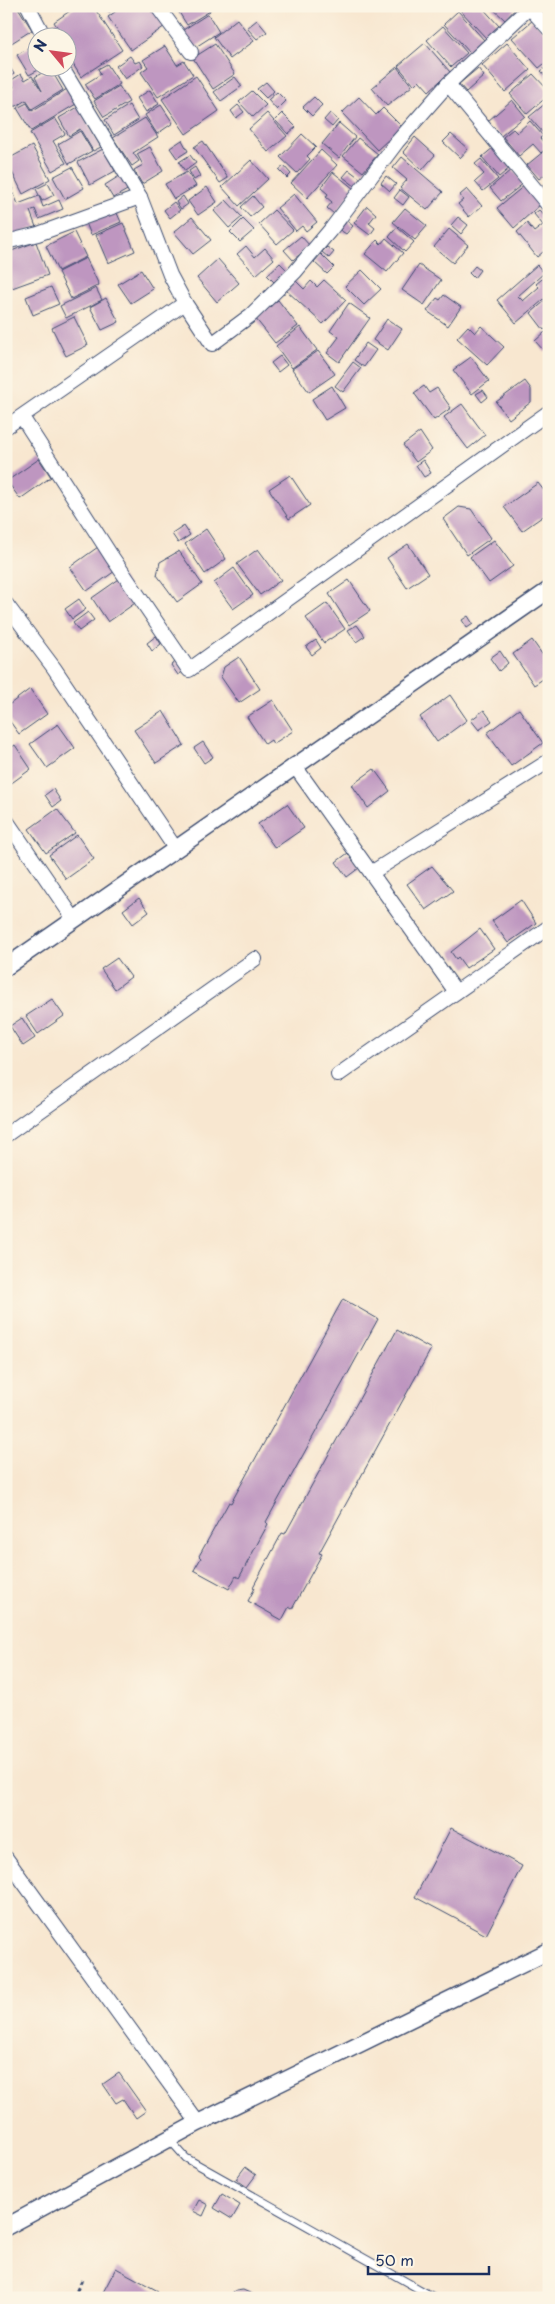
<svg xmlns="http://www.w3.org/2000/svg" width="555" height="2304" viewBox="0 0 555 2304" font-family="'Playpen Sans',sans-serif">
  <style>
    .building { fill: #be96c0 }
    .lines { fill: none; stroke-linecap: round; stroke-linejoin: round }
    .service-casing { stroke: #3c4b6f; stroke-width: 9 }
    .minor-casing { stroke: #3c4b6f; stroke-width: 16 }
    .tertiary-casing { stroke: #3c4b6f; stroke-width: 19 }
    .path { stroke: #3c4b6f; stroke-width: 3; stroke-dasharray: 4 4; stroke-linecap: butt }
    .service { stroke: #fff; stroke-width: 7 }
    .minor { stroke: #fff; stroke-width: 14 }
    .tertiary { stroke: #fff; stroke-width: 16 }
  </style>
  <rect width="100%" height="100%" fill="#fcf5e5"/>
  <filter id="ink" filterUnits="userSpaceOnUse"><feTurbulence type="fractalNoise" baseFrequency=".02" numOctaves="2"/><feDisplacementMap in="SourceGraphic" scale="10" xChannelSelector="R" yChannelSelector="G"/><feConvolveMatrix kernelMatrix="1 2 1 2 8 2 1 2 1" color-interpolation-filters="sRGB"/></filter>
  <filter id="wash" filterUnits="userSpaceOnUse"><feTurbulence type="fractalNoise" baseFrequency=".0096" numOctaves="4" result="noise"/><feDisplacementMap in="SourceGraphic" scale="20" xChannelSelector="R" yChannelSelector="G"/><feGaussianBlur stdDeviation="1.12" result="paint"/><feColorMatrix in="noise" values="0 0 0 0 0 0 0 0 0 0 0 0 0 0 0 0 0 1.4 0 .05"/><feComposite in="paint" operator="in"/></filter>
  <g filter="url(#wash)">
    <rect width="100%" height="100%" fill="#f8e7d0"/>
    <g id="blocks">
      <g class="building">
        <polygon points="6,6 17,6 32,30 10,44 6,37"/>
        <polygon points="77,6 93,6 122,50 81,77 68,56 68,38 64,38 54,22"/>
        <polygon points="105,6 119,6 109,12"/>
        <polygon points="123,6 151,6 165,26 131,50 108,17"/>
        <polygon points="175,6 208,6 210,11 187,25"/>
        <polygon points="463,6 481,6 499,26 486,38 460,10"/>
        <polygon points="490,6 518,6 505,20"/>
        <polygon points="458,11 484,40 470,53 444,24"/>
        <polygon points="208,14 219,32 194,48 183,30"/>
        <polygon points="237,19 254,41 230,59 214,37"/>
        <polygon points="257,20 267,32 257,39 247,28"/>
        <polygon points="533,20 549,37 549,60 539,68 512,38"/>
        <polygon points="443,26 467,53 451,67 427,40"/>
        <polygon points="425,43 450,72 429,91 419,80 414,85 398,66"/>
        <polygon points="507,43 530,70 505,92 482,65"/>
        <polygon points="34,44 38,50 38,68 42,68 29,75 17,55"/>
        <polygon points="215,44 235,74 213,89 193,58"/>
        <polygon points="165,46 177,65 184,61 193,75 158,97 141,72 148,67 143,60"/>
        <polygon points="130,56 135,63 140,61 143,66 125,79 116,66"/>
        <polygon points="6,61 14,74 6,79"/>
        <polygon points="107,64 120,84 95,99 85,84 101,74 98,69"/>
        <polygon points="549,65 549,80 541,71"/>
        <polygon points="397,67 412,86 387,106 372,88"/>
        <polygon points="50,68 63,90 32,109 26,100 15,107 6,92 14,87 10,81 21,74 25,80 32,76 42,91 35,77"/>
        <polygon points="478,68 484,76 466,92 459,84"/>
        <polygon points="533,74 549,91 549,95 527,114 510,94"/>
        <polygon points="196,76 219,111 186,134 162,99"/>
        <polygon points="235,77 242,86 221,101 214,92"/>
        <polygon points="266,82 274,91 266,98 257,89"/>
        <polygon points="119,86 129,102 104,117 94,101"/>
        <polygon points="67,89 76,104 31,131 17,108 27,103 32,111"/>
        <polygon points="150,90 159,104 146,112 137,98"/>
        <polygon points="252,91 266,105 253,117 239,102"/>
        <polygon points="277,92 286,101 277,110 268,100"/>
        <polygon points="314,97 322,105 312,116 303,107"/>
        <polygon points="359,97 376,115 383,108 402,127 377,150 342,113"/>
        <polygon points="512,100 525,116 501,136 488,121"/>
        <polygon points="546,103 549,106 549,131 545,135 529,117"/>
        <polygon points="129,105 138,120 114,135 105,120"/>
        <polygon points="161,105 173,123 157,134 145,115"/>
        <polygon points="238,105 244,112 236,118 231,111"/>
        <polygon points="78,107 101,147 93,151 80,129 69,136 59,118"/>
        <polygon points="6,108 12,119 6,122"/>
        <polygon points="267,113 287,136 268,152 249,129"/>
        <polygon points="282,113 296,127 288,134 275,120"/>
        <polygon points="330,113 338,120 332,127 324,120"/>
        <polygon points="55,118 65,134 53,141 66,163 52,171 30,133"/>
        <polygon points="145,118 158,137 133,153 139,161 132,166 113,138"/>
        <polygon points="530,121 543,136 540,138 547,147 541,153 533,144 519,156 503,137 513,129 517,133"/>
        <polygon points="339,123 355,137 339,158 322,144"/>
        <polygon points="80,131 92,151 69,164 58,144"/>
        <polygon points="302,134 316,147 307,156 310,159 297,173 280,157"/>
        <polygon points="451,134 468,149 460,158 443,142"/>
        <polygon points="415,137 435,155 422,170 403,152"/>
        <polygon points="358,138 378,154 363,172 343,156"/>
        <polygon points="182,140 188,151 177,158 170,148"/>
        <polygon points="203,141 228,178 220,183 194,147"/>
        <polygon points="32,146 50,179 23,194 6,160"/>
        <polygon points="150,147 163,171 142,184 134,170 143,165 137,154"/>
        <polygon points="494,147 511,167 499,177 482,157"/>
        <polygon points="549,147 549,171 539,179 527,165"/>
        <polygon points="103,149 115,171 90,185 78,162"/>
        <polygon points="321,150 337,165 307,198 291,183"/>
        <polygon points="190,155 196,163 185,171 179,162"/>
        <polygon points="402,157 443,192 427,210 400,188 407,180 393,168"/>
        <polygon points="481,159 498,179 483,191 475,182 484,174 475,164"/>
        <polygon points="251,160 268,179 239,206 222,187"/>
        <polygon points="284,166 291,174 287,178 279,170"/>
        <polygon points="72,167 84,188 65,199 53,177"/>
        <polygon points="195,167 200,176 194,180 189,171"/>
        <polygon points="512,169 524,183 501,201 490,188"/>
        <polygon points="349,170 361,179 355,186 343,177"/>
        <polygon points="6,172 14,189 6,193"/>
        <polygon points="187,172 196,186 174,199 165,184"/>
        <polygon points="333,172 354,189 334,214 327,208 332,202 326,197 328,194 321,188"/>
        <polygon points="121,175 129,189 113,198 105,185"/>
        <polygon points="386,176 396,184 390,191 381,183"/>
        <polygon points="549,179 549,192 542,185"/>
        <polygon points="48,183 54,195 42,201 36,189"/>
        <polygon points="525,185 541,204 514,228 497,208"/>
        <polygon points="207,187 217,202 198,215 188,201"/>
        <polygon points="467,189 482,206 469,217 458,204 463,200 460,195"/>
        <polygon points="400,190 409,197 403,205 394,198"/>
        <polygon points="14,194 18,204 39,196 43,207 59,200 63,209 39,219 35,209 30,211 36,227 6,239 6,197"/>
        <polygon points="294,194 317,222 306,231 302,226 296,231 277,208"/>
        <polygon points="183,196 188,204 181,209 176,202"/>
        <polygon points="253,196 262,207 250,217 241,207"/>
        <polygon points="226,200 242,217 229,228 214,211"/>
        <polygon points="174,202 180,210 170,218 164,210"/>
        <polygon points="367,206 376,214 369,223 375,228 370,235 354,223"/>
        <polygon points="405,208 427,226 415,240 393,222"/>
        <polygon points="274,210 293,230 277,244 259,224"/>
        <polygon points="539,210 549,221 549,247 537,257 517,232 527,223 534,232 543,225 534,214"/>
        <polygon points="116,211 121,222 91,235 86,223"/>
        <polygon points="192,217 211,240 193,254 174,232"/>
        <polygon points="458,217 468,225 461,234 451,225"/>
        <polygon points="243,219 254,230 240,242 230,232"/>
        <polygon points="347,221 353,226 346,234 340,230"/>
        <polygon points="123,223 135,251 108,263 96,235"/>
        <polygon points="397,227 414,242 405,252 389,237"/>
        <polygon points="449,229 468,245 453,263 434,247"/>
        <polygon points="74,232 86,257 58,271 46,246"/>
        <polygon points="301,236 310,246 293,260 284,250"/>
        <polygon points="386,238 403,253 387,272 365,254 377,240 381,244"/>
        <polygon points="36,242 48,275 12,288 6,272 6,253"/>
        <polygon points="246,246 255,257 265,248 274,259 256,275 237,254"/>
        <polygon points="327,247 334,252 329,258 322,252"/>
        <polygon points="321,254 334,267 327,274 314,262"/>
        <polygon points="86,258 99,285 71,299 58,272"/>
        <polygon points="218,259 239,283 217,302 197,278"/>
        <polygon points="280,263 287,270 274,282 267,275"/>
        <polygon points="419,265 441,280 424,305 402,290"/>
        <polygon points="537,265 544,273 518,296 523,301 539,287 536,284 547,275 549,295 516,323 497,300"/>
        <polygon points="475,266 480,270 474,278 469,273"/>
        <polygon points="141,270 153,289 131,303 118,284"/>
        <polygon points="362,270 381,289 364,305 345,286"/>
        <polygon points="295,280 304,289 311,281 317,287 324,280 346,300 323,324 286,290"/>
        <polygon points="51,287 59,304 33,315 26,297"/>
        <polygon points="96,288 102,300 66,318 60,306"/>
        <polygon points="444,295 461,307 448,326 427,311 437,298 440,300"/>
        <polygon points="106,298 119,322 102,330 90,307"/>
        <polygon points="278,300 298,326 275,343 255,318"/>
        <polygon points="546,300 549,303 549,326 544,330 531,313"/>
        <polygon points="349,303 370,318 339,362 327,353 339,337 330,331"/>
        <polygon points="74,317 88,345 66,356 52,328"/>
        <polygon points="387,319 402,329 388,350 373,340"/>
        <polygon points="468,326 475,333 481,326 504,347 487,365 457,338"/>
        <polygon points="300,327 317,350 292,368 276,346"/>
        <polygon points="545,332 549,336 549,350 545,352 535,341"/>
        <polygon points="366,343 376,350 364,367 354,360"/>
        <polygon points="318,351 335,374 309,392 292,369"/>
        <polygon points="280,356 287,365 278,372 271,363"/>
        <polygon points="471,357 489,381 472,394 453,370"/>
        <polygon points="353,362 361,368 343,392 335,386"/>
        <polygon points="525,381 531,389 531,402 509,419 496,402"/>
        <polygon points="332,386 345,408 325,420 312,399"/>
        <polygon points="424,386 429,393 437,388 451,408 434,420 414,393"/>
        <polygon points="483,390 488,397 482,402 476,394"/>
        <polygon points="462,404 485,435 468,449 444,417"/>
        <polygon points="420,432 432,450 416,462 403,445"/>
        <polygon points="39,459 51,477 20,499 7,481"/>
        <polygon points="423,460 431,473 424,477 416,465"/>
        <polygon points="290,475 310,505 289,519 269,489"/>
        <polygon points="538,483 549,497 549,512 522,531 504,507"/>
        <polygon points="459,507 471,509 491,538 467,555 443,519"/>
        <polygon points="184,526 190,535 178,543 172,534"/>
        <polygon points="206,529 226,559 205,574 185,544"/>
        <polygon points="494,540 513,566 489,583 470,557"/>
        <polygon points="408,544 428,574 407,588 387,558"/>
        <polygon points="98,547 115,571 87,591 70,567"/>
        <polygon points="258,549 281,580 260,595 237,564"/>
        <polygon points="179,551 202,584 177,602 157,575 160,562"/>
        <polygon points="234,568 253,595 233,609 214,583"/>
        <polygon points="122,577 138,601 108,622 92,598"/>
        <polygon points="349,580 370,611 349,625 329,594"/>
        <polygon points="79,599 86,609 72,619 65,609"/>
        <polygon points="327,603 345,629 324,643 306,618"/>
        <polygon points="88,612 94,620 79,631 73,623"/>
        <polygon points="468,616 473,624 467,628 462,620"/>
        <polygon points="357,625 365,636 356,642 348,630"/>
        <polygon points="156,636 161,644 152,651 147,643"/>
        <polygon points="316,640 321,648 312,655 306,647"/>
        <polygon points="532,640 549,664 549,675 534,685 513,654"/>
        <polygon points="500,651 508,663 499,671 490,658"/>
        <polygon points="239,657 260,689 239,703 221,677 224,667"/>
        <polygon points="180,659 187,669 178,675 171,665"/>
        <polygon points="30,689 47,714 19,734 6,716 6,707"/>
        <polygon points="450,695 467,720 437,742 420,717"/>
        <polygon points="273,700 293,731 273,744 271,740 265,744 247,717"/>
        <polygon points="519,709 543,743 511,766 487,733"/>
        <polygon points="484,710 492,721 479,730 471,720"/>
        <polygon points="163,711 184,745 156,763 134,730"/>
        <polygon points="58,724 75,748 47,768 30,744"/>
        <polygon points="203,742 213,757 204,763 194,748"/>
        <polygon points="15,745 31,769 6,787 6,751"/>
        <polygon points="374,769 390,791 368,808 352,785"/>
        <polygon points="53,789 61,801 53,807 45,795"/>
        <polygon points="287,804 304,828 275,848 258,824"/>
        <polygon points="57,809 75,833 46,853 29,829"/>
        <polygon points="77,835 94,859 66,879 49,855"/>
        <polygon points="348,853 359,868 347,877 336,862"/>
        <polygon points="432,866 453,891 426,910 407,884"/>
        <polygon points="139,898 149,912 133,924 123,910"/>
        <polygon points="521,900 536,923 508,943 492,921"/>
        <polygon points="480,929 494,949 466,968 458,957 456,959 451,952"/>
        <polygon points="117,958 131,977 115,989 101,969"/>
        <polygon points="52,999 64,1016 38,1034 26,1016"/>
        <polygon points="22,1018 35,1038 23,1046 10,1026"/>
        <polygon points="343,1299 378,1319 266,1522 268,1524 239,1578 236,1576 229,1589 194,1570 201,1558 199,1556 229,1502 231,1503"/>
        <polygon points="397,1330 431,1349 319,1553 322,1554 292,1609 289,1607 282,1620 248,1601 255,1588 253,1587 282,1533 285,1534"/>
        <polygon points="451,1828 522,1866 486,1935 415,1897"/>
        <polygon points="119,2073 146,2111 136,2118 123,2099 116,2103 103,2084"/>
        <polygon points="245,2167 256,2175 247,2187 236,2179"/>
        <polygon points="222,2194 240,2205 232,2219 214,2208"/>
        <polygon points="199,2200 208,2205 203,2216 193,2211"/>
        <polygon points="116,2268 158,2291 154,2298 100,2298"/>
        <polygon points="243,2290 261,2298 224,2298 236,2291"/>
      </g>
    </g>
  </g>
  <g filter="url(#ink)">
    <use href="#blocks" fill-opacity="0" stroke="#3c4b6f" stroke-width="1"/>
    <g class="lines">
      <g class="service-casing">
        <polyline id="service" points="169,2139 186,2158 435,2298"/>
      </g>
      <g class="minor-casing">
        <g id="minor">
          <polyline points="28,6 45,38"/>
          <polyline points="157,6 191,52"/>
          <polyline points="530,8 549,29"/>
          <polyline points="62,68 140,197 170,275 185,303 212,344 251,315 295,272 332,228 397,142 448,84 531,6"/>
          <polyline points="448,84 549,206"/>
          <polyline points="6,242 38,234 140,197"/>
          <polyline points="22,417 112,557 189,670 549,412"/>
          <polyline points="6,427 185,303"/>
          <polyline points="6,604 54,668 175,848"/>
          <polyline points="294,765 456,992"/>
          <polyline points="6,820 74,919"/>
          <polyline points="371,873 549,761"/>
          <polyline points="338,1075 549,927"/>
          <polyline points="6,1135 255,959"/>
          <polyline points="6,1858 198,2123"/>
        </g>
      </g>
      <g class="tertiary-casing">
        <g id="tertiary">
          <polyline points="6,967 549,590"/>
          <polyline points="6,2227 198,2123 549,1951"/>
        </g>
      </g>
      <polyline class="path" points="73,2298 82,2280"/>
      <use href="#service" class="service"/>
      <use href="#minor" class="minor"/>
      <use href="#tertiary" class="tertiary"/>
    </g>
  </g>
  <rect width="555" height="2304" fill="none" stroke="#fcf5e5" stroke-width="25"/>
  <g transform="translate(52 52) rotate(299)"><circle r="24" fill="#fcf5e5" stroke="#a2a6af"/>
  <path d="M0-4L9 19L0 12L-9 19Z" fill="#d1495b"/>
  <text y="-8" font-size="14" font-weight="bold" text-anchor="middle" fill="#1b2f5e">N</text>
  </g>
  <path d="M368 2266v8h121v-8" fill="none" stroke="#1b2f5e" stroke-width="2.5"/>
  <text x="375" y="2266" font-size="15" fill="#1b2f5e" stroke="#fcf5e5" stroke-width="4" paint-order="stroke">50 m</text>
</svg>
